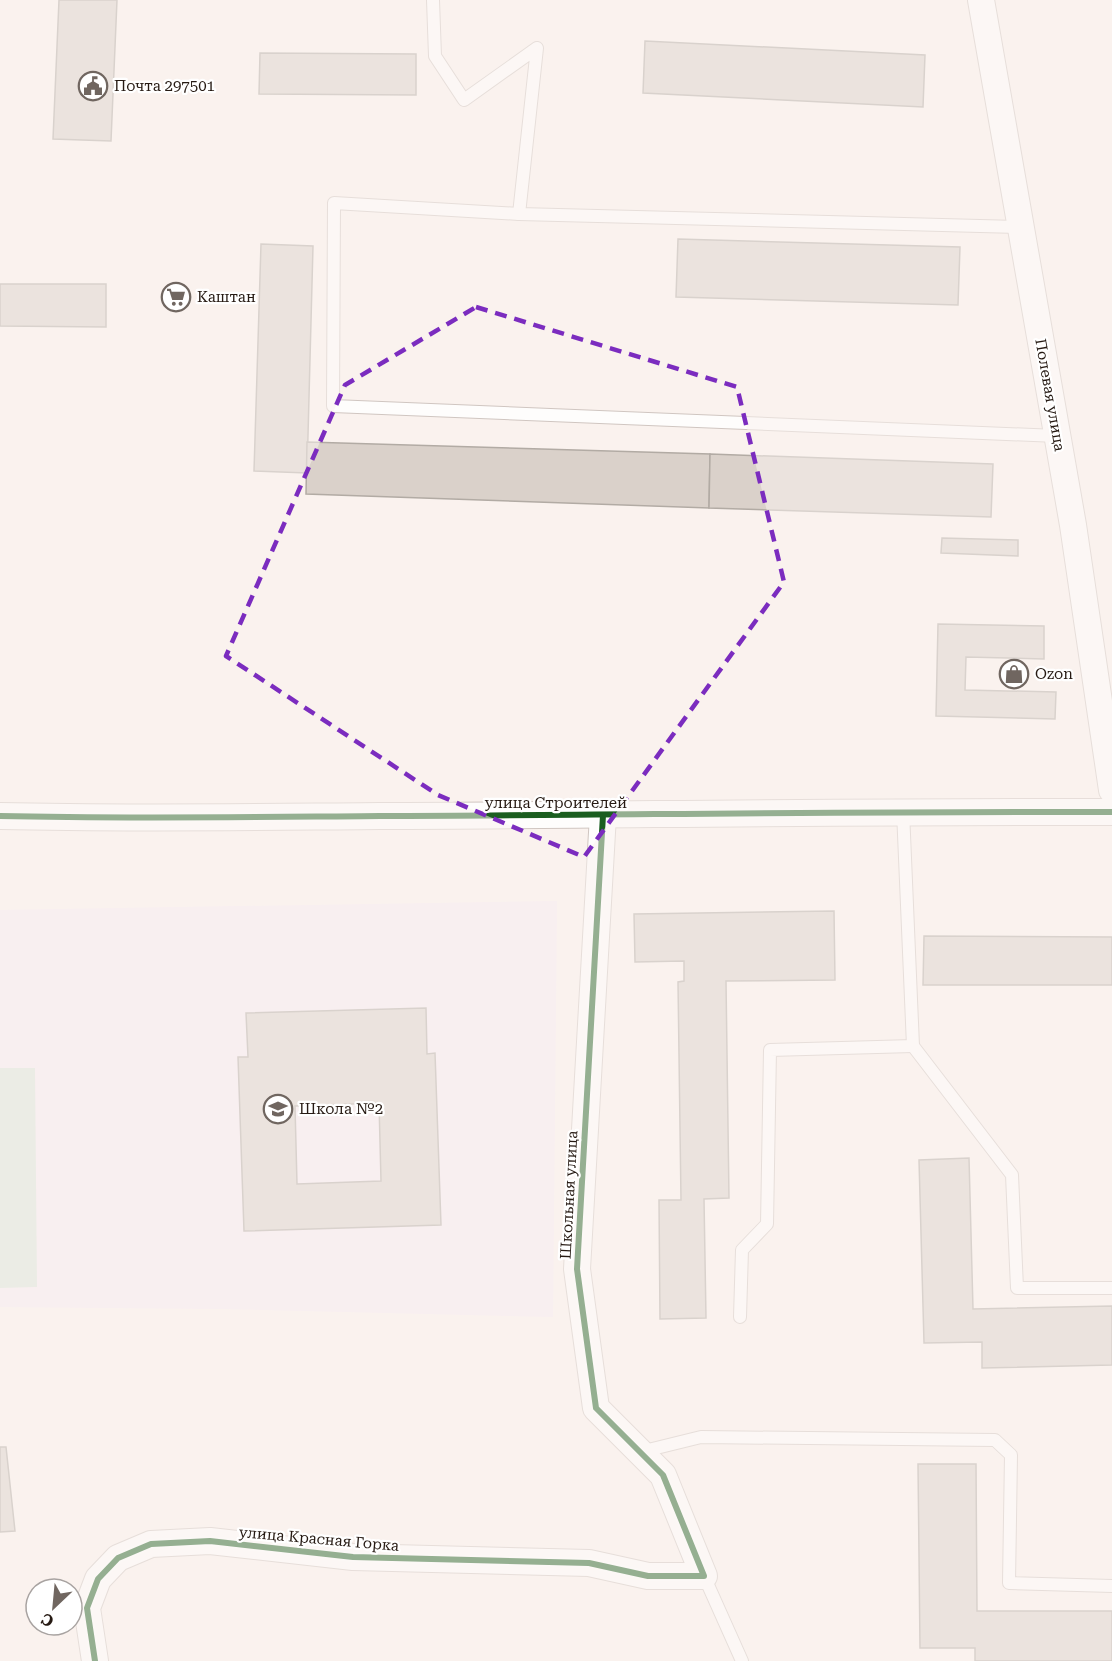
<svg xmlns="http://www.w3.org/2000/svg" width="1112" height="1661" viewBox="0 0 1112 1661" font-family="'Roboto Serif',serif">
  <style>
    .education { fill: #f7eaf2 }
    .green { fill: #d9e5d9 }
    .building { fill: #dad1ca; stroke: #b2aba4; stroke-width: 1.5; fill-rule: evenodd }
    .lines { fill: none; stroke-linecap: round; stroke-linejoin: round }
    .service-casing { stroke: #d0c6c1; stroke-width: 14 }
    .minor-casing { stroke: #d0c6c1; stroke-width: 28 }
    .service { stroke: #fefdfc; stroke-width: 12 }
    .minor { stroke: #fefdfc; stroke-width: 26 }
    .cycleway-casing { stroke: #fff; stroke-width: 10 }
    .cycleway { stroke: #1b5e20; stroke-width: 6 }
    .marked { fill: none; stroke: #7b2cbf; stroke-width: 4.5; stroke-dasharray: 12 8; stroke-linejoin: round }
    .labels { text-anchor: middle; stroke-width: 4.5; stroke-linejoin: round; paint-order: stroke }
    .poi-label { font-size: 15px; fill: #261a13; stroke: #fff; text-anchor: start }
    .street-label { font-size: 15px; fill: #261a13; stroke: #fff }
  </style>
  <rect width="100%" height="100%" fill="#faf2ee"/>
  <polygon class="education" points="557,901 553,1317 222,1309 0,1307 0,910"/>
  <polygon class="green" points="0,1068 35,1068 37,1287 0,1288"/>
  <g class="building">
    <polygon points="59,0 117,0 111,141 53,139"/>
    <polygon points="645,41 925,55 923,107 643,93"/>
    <polygon points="260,53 416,54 416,95 259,94"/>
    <polygon points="678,239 960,247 958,305 676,297"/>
    <polygon points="261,244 313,246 307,473 254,471"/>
    <polygon points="0,284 106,284 106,327 0,326"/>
    <polygon points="307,442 710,454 709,508 306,494"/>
    <polygon points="710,454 993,464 991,517 709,508"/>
    <polygon points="942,538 1018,540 1018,556 941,553"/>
    <polygon points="938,624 1044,626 1044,659 966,657 965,690 1056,692 1055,719 936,716"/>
    <polygon points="834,911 835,980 726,981 729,1198 704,1199 706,1318 660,1319 659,1200 681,1200 678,982 684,981 684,961 635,962 634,914"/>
    <polygon points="924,936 1112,937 1112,985 923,985"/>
    <path d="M 426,1008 L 427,1054 L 435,1053 L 441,1225 L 244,1231 L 238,1057 L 248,1057 L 246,1013 ZM 379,1103 L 381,1181 L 297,1184 L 295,1106 Z"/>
    <polygon points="969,1158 973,1309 1112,1306 1112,1365 982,1368 982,1342 924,1343 919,1160"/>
    <polygon points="0,1447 6,1447 15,1531 0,1532"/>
    <polygon points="918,1464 976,1464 977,1611 1112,1611 1112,1661 975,1661 975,1648 920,1648"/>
  </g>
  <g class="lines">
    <g class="service-casing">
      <g id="service">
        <polyline points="433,0 435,56 464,100 537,48 519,214"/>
        <polyline points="1021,227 519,214 334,203 333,406 1057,436"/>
        <polyline points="913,1046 1012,1175 1017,1288 1112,1288"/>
        <polyline points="740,1317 742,1250 767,1224 770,1050 913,1046 903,811"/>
        <polyline points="640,1452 701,1437 995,1440 1011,1455 1009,1583 1112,1586"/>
        <polyline points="704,1576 742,1661"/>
      </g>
    </g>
    <g class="minor-casing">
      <g id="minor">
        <polyline points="981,0 1073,525 1112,790"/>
        <path d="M 0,816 C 127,819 253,817 380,816 C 624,815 868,811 1112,812"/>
        <polyline points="95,1661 87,1608 98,1579 118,1558 151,1544 210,1541 353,1557 589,1563 648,1576 704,1576 663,1475 596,1408 577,1269 603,815"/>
      </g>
    </g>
    <use href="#service" class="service"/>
    <use href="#minor" class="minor"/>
    <g class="cycleway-casing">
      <g id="cycleway">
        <path d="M 0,816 C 127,819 253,817 380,816 C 624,815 868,811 1112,812"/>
        <polyline points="95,1661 87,1608 98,1579 118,1558 151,1544 210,1541 353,1557 589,1563 648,1576 704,1576 663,1475 596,1408 577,1269 603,815"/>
      </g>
    </g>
    <use href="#cycleway" class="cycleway"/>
  </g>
  <path d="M0 0H1112V1661H0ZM 476,307 L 737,387 L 784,582 L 584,857 L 438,795 L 226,656 L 345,385 Z" fill="#faf2ee" fill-opacity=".55" fill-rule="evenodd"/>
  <path class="marked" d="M 476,307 L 737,387 L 784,582 L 584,857 L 438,795 L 226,656 L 345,385 Z"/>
  <defs>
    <g id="civic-ring" transform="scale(1.5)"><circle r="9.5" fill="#fff" stroke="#706660" stroke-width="1.5"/><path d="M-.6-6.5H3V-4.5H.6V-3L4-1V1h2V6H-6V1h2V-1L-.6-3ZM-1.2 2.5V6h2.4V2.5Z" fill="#706660"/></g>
    <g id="supermarket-ring" transform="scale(1.5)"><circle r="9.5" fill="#fff" stroke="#706660" stroke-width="1.5"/><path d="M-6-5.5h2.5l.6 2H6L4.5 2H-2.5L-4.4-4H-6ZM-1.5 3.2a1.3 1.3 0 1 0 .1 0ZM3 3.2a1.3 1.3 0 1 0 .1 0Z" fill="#706660"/></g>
    <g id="shop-ring" transform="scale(1.5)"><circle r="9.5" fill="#fff" stroke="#706660" stroke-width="1.5"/><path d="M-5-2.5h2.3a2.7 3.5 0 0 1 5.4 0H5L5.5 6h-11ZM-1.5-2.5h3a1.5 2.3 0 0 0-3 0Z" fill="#706660"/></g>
    <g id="school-ring" transform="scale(1.5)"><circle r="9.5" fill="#fff" stroke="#706660" stroke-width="1.5"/><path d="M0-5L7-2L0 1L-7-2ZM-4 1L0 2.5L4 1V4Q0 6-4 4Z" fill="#706660"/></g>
  </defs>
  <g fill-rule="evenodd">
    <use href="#civic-ring" x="93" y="86"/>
    <use href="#supermarket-ring" x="176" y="297"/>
    <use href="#shop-ring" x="1014" y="674"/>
    <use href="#school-ring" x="278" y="1109"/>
  </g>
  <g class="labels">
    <g class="poi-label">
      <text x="114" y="91">Почта 297501</text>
      <text x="197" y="302">Каштан</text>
      <text x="1035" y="679">Ozon</text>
      <text x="299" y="1114">Школа №2</text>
    </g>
    <g class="street-label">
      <text transform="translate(1050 395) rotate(80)" y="5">Полевая улица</text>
      <text x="556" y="808">улица Строителей</text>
      <text transform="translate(569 1195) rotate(-87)" y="5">Школьная улица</text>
      <text transform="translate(319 1539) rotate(5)" y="5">улица Красная Горка</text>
    </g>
  </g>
  <g transform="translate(54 1607) rotate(206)"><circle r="28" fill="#ffffff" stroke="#a8a3a1" stroke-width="1.5"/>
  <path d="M0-4.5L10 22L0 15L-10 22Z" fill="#706660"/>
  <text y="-9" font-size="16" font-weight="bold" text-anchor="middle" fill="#261a13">С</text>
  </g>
</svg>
